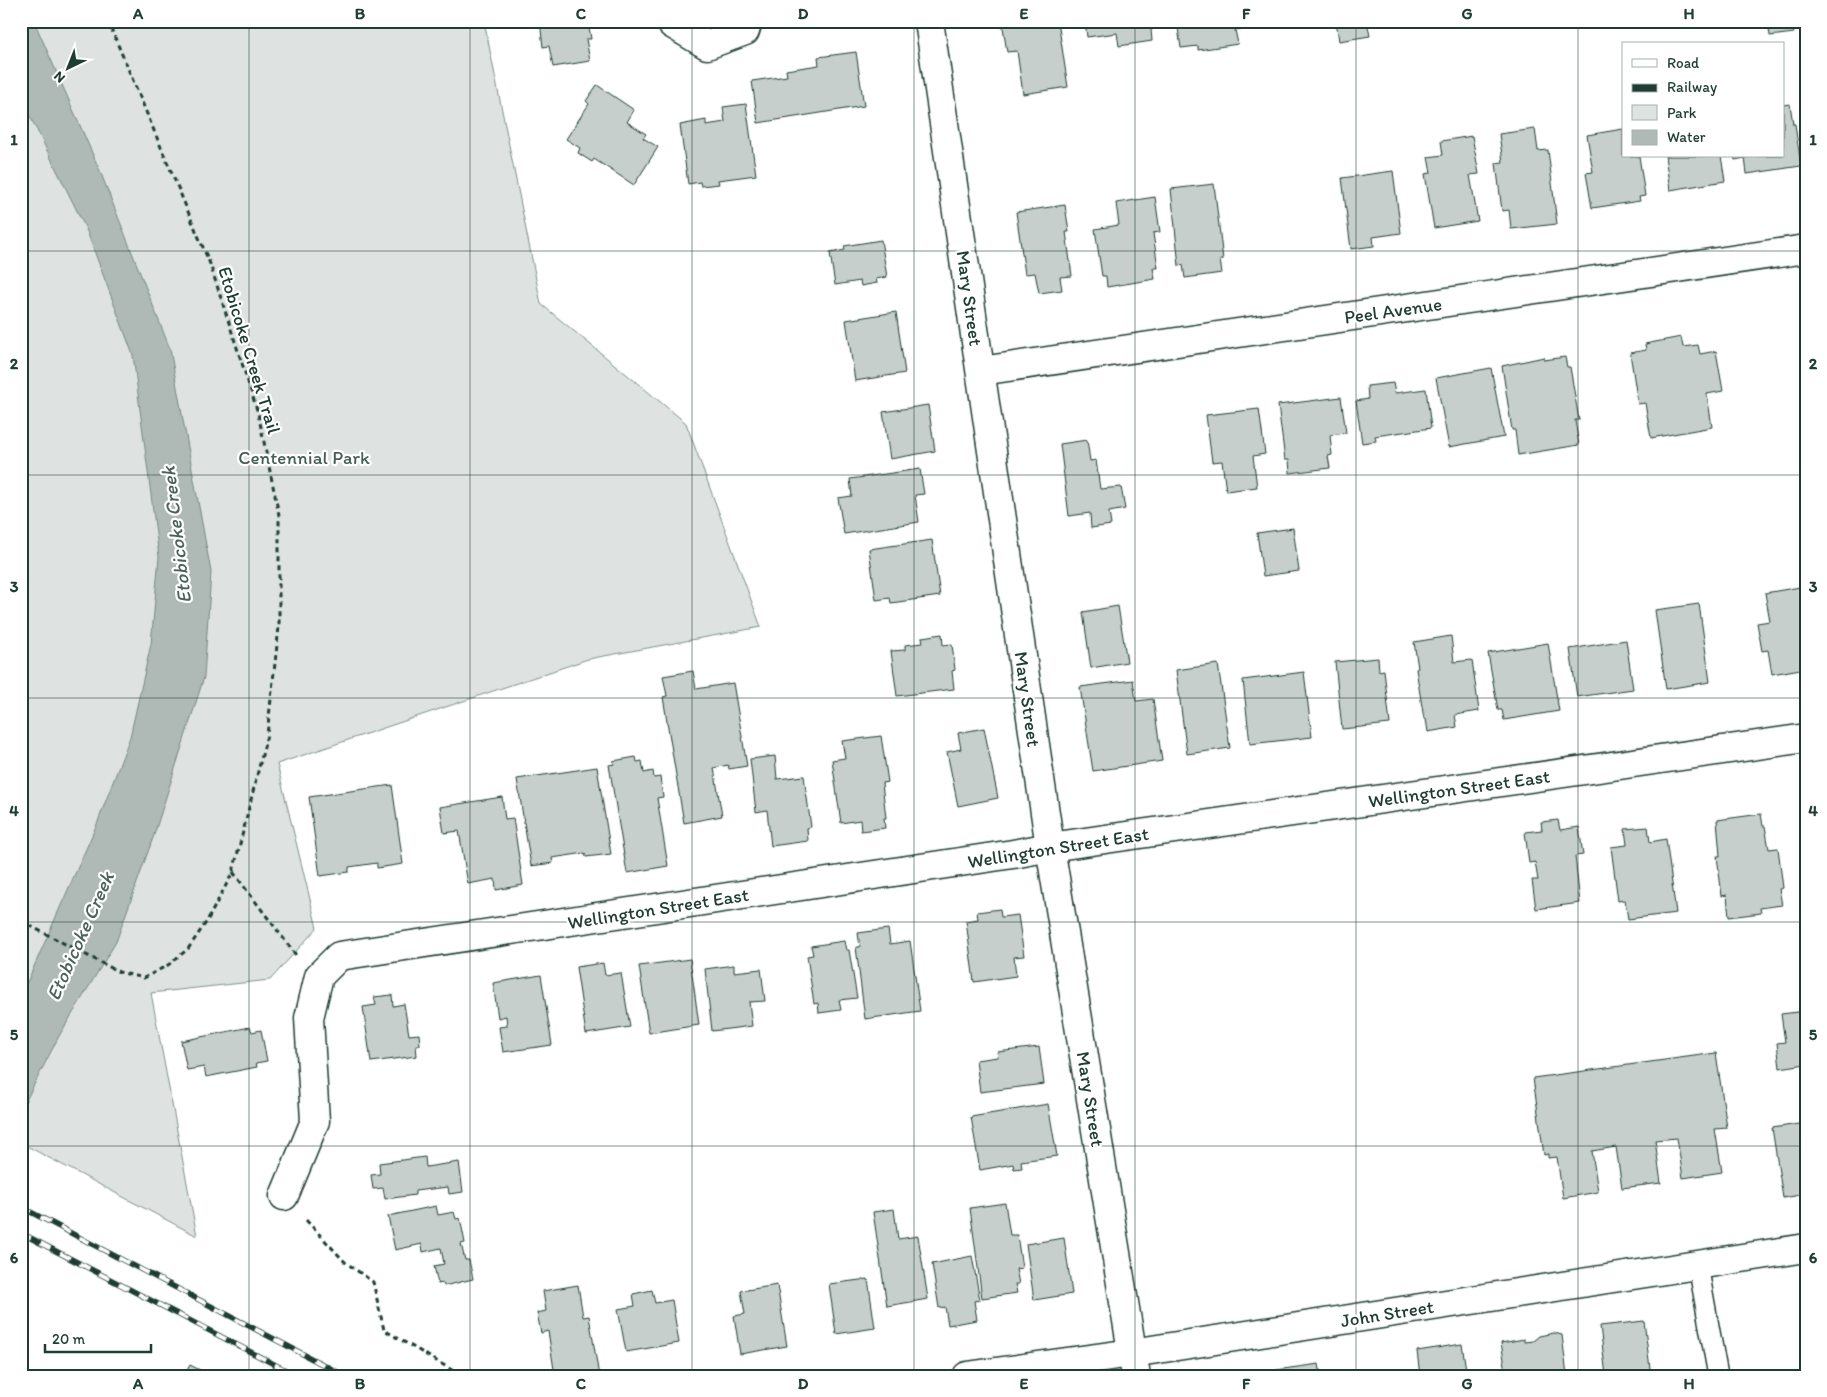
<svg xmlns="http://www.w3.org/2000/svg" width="1827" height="1397" viewBox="0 0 1827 1397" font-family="Itim,sans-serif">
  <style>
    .green { fill: #dee3e2; stroke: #7e908b }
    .water { fill: #afbab7; stroke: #758883 }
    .building { fill: #c7cfcc; stroke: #1f3d34 }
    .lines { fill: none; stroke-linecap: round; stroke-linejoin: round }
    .lane-casing { stroke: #1f3d34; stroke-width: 22 }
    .street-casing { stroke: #1f3d34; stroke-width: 31 }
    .path { stroke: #1f3d34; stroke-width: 3; stroke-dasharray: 5 4; stroke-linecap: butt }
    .lane { stroke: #fff; stroke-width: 19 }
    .street { stroke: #fff; stroke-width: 28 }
    .rail-casing { stroke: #1f3d34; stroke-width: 5.5 }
    .rail { stroke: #fff; stroke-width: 4; stroke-dasharray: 11; stroke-linecap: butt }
    .grid { fill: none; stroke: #1f3d34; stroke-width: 1; stroke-opacity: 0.55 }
    .labels { text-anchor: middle; stroke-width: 4.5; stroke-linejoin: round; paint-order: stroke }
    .street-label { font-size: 19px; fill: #1f3d34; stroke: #fff }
    .park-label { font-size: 19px; fill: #455e57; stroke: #fff }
    .water-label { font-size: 20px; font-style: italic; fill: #4a625b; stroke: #fff }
    .neatline { fill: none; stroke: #1f3d34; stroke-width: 2 }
    .grid-label { font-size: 16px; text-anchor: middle; font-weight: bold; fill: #1f3d34 }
  </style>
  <rect width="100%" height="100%" fill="#fff"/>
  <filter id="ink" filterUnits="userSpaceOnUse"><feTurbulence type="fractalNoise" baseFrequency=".02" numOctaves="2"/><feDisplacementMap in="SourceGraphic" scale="10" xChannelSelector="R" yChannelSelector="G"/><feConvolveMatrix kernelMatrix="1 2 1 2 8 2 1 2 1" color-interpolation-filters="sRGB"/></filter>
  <g filter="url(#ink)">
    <polygon class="green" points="21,21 484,21 541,304 686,423 761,627 588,659 277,764 317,928 270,980 151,993 197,1236 21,1143"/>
    <polygon class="water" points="21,21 34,21 100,171 170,349 211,572 204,677 154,835 116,942 59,1036 21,1110 21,996 97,824 130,737 151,644 159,557 133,355 86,229 21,98"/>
    <g class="building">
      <polygon points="540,21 588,21 591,39 586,39 590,61 553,67 549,46 543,47"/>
      <polygon points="1002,21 1058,21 1068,87 1023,94 1017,51 1007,52"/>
      <polygon points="1085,21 1176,21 1176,26 1151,29 1152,41 1119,46 1117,33 1087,37"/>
      <polygon points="1195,21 1269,21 1270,24 1235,30 1238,44 1198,50 1198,46 1181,48 1178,28 1195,25"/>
      <polygon points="1336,21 1367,21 1370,36 1339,41"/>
      <polygon points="1768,21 1806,21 1806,24 1793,25 1794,33 1770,36"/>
      <polygon points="856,52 864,106 758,123 752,81 787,76 786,70 819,65 818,57"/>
      <polygon points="1806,59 1806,96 1804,96 1801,60"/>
      <polygon points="597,85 634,110 627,122 646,134 643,138 658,147 634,185 594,159 592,162 578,153 580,148 566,139 589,104 586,101"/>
      <polygon points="746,104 756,175 718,180 719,184 701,186 700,182 688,184 680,125 706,120 706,125 725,122 723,107"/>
      <polygon points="1790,104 1793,124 1795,124 1801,166 1747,174 1745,158 1735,160 1734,156 1783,156 1783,105"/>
      <polygon points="1535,129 1538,151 1548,150 1557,224 1511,229 1509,210 1502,211 1496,163 1503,162 1499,134"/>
      <polygon points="1623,129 1623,156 1639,156 1645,196 1639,197 1640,201 1592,208 1586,173 1593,172 1587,135"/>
      <polygon points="1472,136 1479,174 1470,175 1478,221 1434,228 1425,174 1431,173 1428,157 1443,155 1441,141"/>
      <polygon points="1665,156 1721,156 1725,181 1670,190"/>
      <polygon points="1393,171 1401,233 1373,237 1374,246 1351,249 1342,178"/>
      <polygon points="1214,184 1223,260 1220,260 1222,273 1185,278 1183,265 1179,266 1171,189"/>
      <polygon points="1155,197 1160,232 1153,233 1158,268 1153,268 1155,279 1107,287 1106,276 1102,276 1095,229 1119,225 1116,203"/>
      <polygon points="1065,205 1069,232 1066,232 1072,276 1060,277 1062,290 1039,293 1035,273 1025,274 1016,212"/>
      <polygon points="881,240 887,277 876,279 877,283 861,286 860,281 835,285 830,253 845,250 844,246"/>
      <polygon points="896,312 905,373 855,381 846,320"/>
      <polygon points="1681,337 1683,347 1698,345 1700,354 1716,351 1723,391 1707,394 1712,427 1651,438 1645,403 1638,404 1630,353 1646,350 1645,344"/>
      <polygon points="1544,357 1544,360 1565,357 1567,367 1570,367 1579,420 1575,420 1579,445 1518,455 1515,430 1512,430 1502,366"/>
      <polygon points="1491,368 1504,437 1449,447 1436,378"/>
      <polygon points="1393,383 1395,393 1426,389 1431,428 1375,436 1376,441 1362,443 1356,401 1368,399 1367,386"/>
      <polygon points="1341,397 1346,433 1330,435 1332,455 1328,456 1330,468 1290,473 1289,460 1285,460 1278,405"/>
      <polygon points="928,405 935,451 890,459 883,412"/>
      <polygon points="1259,409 1265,454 1253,456 1257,487 1226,491 1222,461 1212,462 1206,415"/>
      <polygon points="1801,427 1806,427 1806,469 1804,462"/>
      <polygon points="1087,440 1090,461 1096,460 1100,489 1121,487 1125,509 1109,512 1111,525 1091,528 1090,513 1069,516 1060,444"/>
      <polygon points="920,469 924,494 915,495 919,522 844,534 838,498 852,496 850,479"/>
      <polygon points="1293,528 1299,571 1263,576 1257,533"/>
      <polygon points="932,540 940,596 891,603 890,598 876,600 869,549"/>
      <polygon points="1806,586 1806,668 1772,674 1768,650 1762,651 1757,623 1770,621 1765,593"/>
      <polygon points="1699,604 1710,682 1666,689 1655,610"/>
      <polygon points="1118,606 1127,662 1091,668 1083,612"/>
      <polygon points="942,634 943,645 952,644 955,670 952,671 954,689 897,696 891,651 905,650 905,645 923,643 922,637"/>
      <polygon points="1451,636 1454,662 1472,660 1479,711 1455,715 1457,727 1428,732 1426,719 1424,719 1416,669 1418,668 1414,642"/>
      <polygon points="1626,640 1633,689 1577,697 1570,649"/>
      <polygon points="1548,643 1559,711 1504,720 1502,710 1498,710 1488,653"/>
      <polygon points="1378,658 1379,671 1384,670 1390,724 1342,729 1335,662"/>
      <polygon points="1218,664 1230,748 1187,754 1176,670"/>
      <polygon points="693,671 696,689 733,683 747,766 729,769 728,765 714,768 722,816 684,823 663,697 667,696 663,676"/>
      <polygon points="1304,672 1312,737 1250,744 1243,680"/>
      <polygon points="1133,680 1136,701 1153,699 1162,761 1093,771 1080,687"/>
      <polygon points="984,728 998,798 958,806 947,752 961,749 958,733"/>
      <polygon points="881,736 888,782 882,783 886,818 884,818 885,828 861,831 860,820 841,823 832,760 845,758 842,741"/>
      <polygon points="775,756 777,779 804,776 811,827 807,828 808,841 771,846 767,810 756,812 750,759"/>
      <polygon points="636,757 637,762 642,761 644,773 653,771 654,778 660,777 663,797 657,798 668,866 627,873 609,765 614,764 613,761"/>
      <polygon points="597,767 611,854 586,857 585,853 552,858 553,863 531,866 517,779"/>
      <polygon points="392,785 403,864 377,868 377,863 349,867 349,872 320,876 309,797"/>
      <polygon points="502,797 505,819 513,818 523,885 496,890 495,879 468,884 459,831 444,833 440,807"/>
      <polygon points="1761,814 1763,826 1765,826 1769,849 1778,848 1783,888 1779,889 1782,905 1760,908 1761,913 1729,917 1727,895 1722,896 1717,856 1720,856 1717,820"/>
      <polygon points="1558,820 1560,830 1579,827 1583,855 1575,856 1580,903 1536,909 1532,880 1538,880 1535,862 1529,863 1525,832 1542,830 1541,822"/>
      <polygon points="1648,827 1650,842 1666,839 1676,913 1628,919 1625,900 1618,901 1611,847 1627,845 1625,829"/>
      <polygon points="1000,909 1001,917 1018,915 1024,956 1014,957 1016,976 974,982 966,921 978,919 977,912"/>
      <polygon points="888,929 890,944 910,941 920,1011 865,1019 856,947 860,947 858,933"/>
      <polygon points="844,941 846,950 849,950 857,998 839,1000 841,1010 819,1013 818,1003 814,1004 807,956 813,955 811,946"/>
      <polygon points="690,959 699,1025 649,1033 639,966"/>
      <polygon points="603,963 605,975 621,973 630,1027 586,1034 576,967"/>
      <polygon points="734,965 734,972 761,969 765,1001 749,1002 752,1026 712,1031 705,969"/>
      <polygon points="541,975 552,1045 503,1052 499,1027 507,1026 506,1016 498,1018 493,983"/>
      <polygon points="392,995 393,1006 404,1004 409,1035 419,1034 420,1045 416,1045 417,1056 371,1062 363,1007 376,1005 374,997"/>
      <polygon points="1806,1011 1806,1064 1780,1068 1777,1043 1785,1042 1781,1014"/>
      <polygon points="250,1027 252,1032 261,1030 267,1061 256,1063 257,1067 206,1077 204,1067 187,1070 181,1041"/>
      <polygon points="1039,1047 1044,1084 980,1092 976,1060 998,1057 997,1052"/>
      <polygon points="1716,1053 1727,1128 1715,1129 1722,1172 1683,1178 1677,1138 1655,1140 1661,1183 1622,1188 1616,1147 1592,1151 1598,1192 1563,1198 1557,1157 1548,1158 1548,1154 1544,1155 1533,1078"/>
      <polygon points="1048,1104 1057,1156 1021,1161 1022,1168 1014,1169 1013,1164 980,1170 971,1117"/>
      <polygon points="1806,1123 1806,1194 1783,1198 1772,1128"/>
      <polygon points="425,1157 426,1167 459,1162 463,1192 449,1194 448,1187 415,1191 415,1195 385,1199 383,1188 373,1189 371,1175 380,1174 379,1163"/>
      <polygon points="1005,1203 1010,1235 1017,1235 1022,1268 1016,1269 1019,1284 1015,1284 1017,1293 982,1298 970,1208"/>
      <polygon points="436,1206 438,1215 454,1212 456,1219 460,1218 465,1243 461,1244 465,1260 469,1260 473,1279 444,1286 443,1283 438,1284 434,1266 444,1264 441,1248 423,1252 422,1244 395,1250 388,1216"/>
      <polygon points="894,1209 898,1239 918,1236 928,1299 887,1306 873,1212"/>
      <polygon points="1064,1238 1072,1294 1034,1300 1026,1244"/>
      <polygon points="972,1256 980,1300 974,1301 977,1320 948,1325 945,1307 939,1308 932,1264"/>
      <polygon points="868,1279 875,1328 836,1334 829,1284"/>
      <polygon points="578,1285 583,1317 589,1316 599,1376 555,1376 548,1331 541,1333 537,1313 546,1311 543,1291"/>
      <polygon points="777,1285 787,1346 740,1354 734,1316 745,1314 741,1291"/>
      <polygon points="652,1290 655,1303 672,1300 679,1343 626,1352 618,1309 635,1306 633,1294"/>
      <polygon points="1644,1321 1651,1376 1606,1376 1600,1326"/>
      <polygon points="1554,1333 1562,1335 1567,1376 1507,1376 1501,1343 1524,1339 1524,1342 1533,1341 1539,1336"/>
      <polygon points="1462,1344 1467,1376 1420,1376 1417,1351"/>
      <polygon points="1319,1364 1321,1376 1276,1376 1276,1370"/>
      <polygon points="190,1365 202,1371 199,1376 184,1376"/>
      <polygon points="1260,1371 1261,1376 1231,1376"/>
    </g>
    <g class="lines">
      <g class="lane-casing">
        <polyline id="lane" points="1698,1265 1718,1376"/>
      </g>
      <g class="street-casing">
        <g id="street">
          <polyline points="671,21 672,24 707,45 745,31 748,21"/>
          <polyline points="929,21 1050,847 1136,1376"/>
          <polyline points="981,371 1806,249"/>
          <polyline points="284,1196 315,1121 309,1018 319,976 339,956 1013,854 1050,847 1806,738"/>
          <polyline points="967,1376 1132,1353 1806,1248"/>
        </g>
      </g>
      <g class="path">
        <polyline points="233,872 296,955"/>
        <polyline points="21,921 119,972 144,978 168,965 188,949 207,921 233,872 267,735 279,627 279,515 258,413 210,264 108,21"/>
        <polyline points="306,1220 345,1262 373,1282 384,1330 462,1376"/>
      </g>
      <use href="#lane" class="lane"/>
      <use href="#street" class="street"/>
      <g class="rail-casing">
        <g id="rail">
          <polyline points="21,1207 345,1376"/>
          <polyline points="21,1233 297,1376"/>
        </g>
      </g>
      <use href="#rail" class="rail"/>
    </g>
  </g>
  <path class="grid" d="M 249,21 L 249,1376M 470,21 L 470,1376M 692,21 L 692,1376M 914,21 L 914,1376M 1135,21 L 1135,1376M 1356,21 L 1356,1376M 1578,21 L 1578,1376M 21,251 L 1806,251M 21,475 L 1806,475M 21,698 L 1806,698M 21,922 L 1806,922M 21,1146 L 1806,1146"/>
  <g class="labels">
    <g class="street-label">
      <text transform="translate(970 298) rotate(82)" y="7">Mary Street</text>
      <text transform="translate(1393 310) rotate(-8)" y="7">Peel Avenue</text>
      <text transform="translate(250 350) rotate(73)" y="7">Etobicoke Creek Trail</text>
      <text transform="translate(1028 699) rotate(82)" y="7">Mary Street</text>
      <text transform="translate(1459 788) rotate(-8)" y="7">Wellington Street East</text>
      <text transform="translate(1058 847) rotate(-9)" y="7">Wellington Street East</text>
      <text transform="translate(658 908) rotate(-9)" y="7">Wellington Street East</text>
      <text transform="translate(1091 1099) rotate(81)" y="7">Mary Street</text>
      <text transform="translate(1387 1313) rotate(-9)" y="7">John Street</text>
    </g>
    <g class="park-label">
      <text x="304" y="464">Centennial Park</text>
    </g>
    <g class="water-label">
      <text transform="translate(176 535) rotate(-97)" y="7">Etobicoke Creek</text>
      <text transform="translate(80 936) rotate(-66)" y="7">Etobicoke Creek</text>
    </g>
  </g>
  <rect width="1827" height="1397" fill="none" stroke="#fff" stroke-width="55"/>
  <rect x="1622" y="42" width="162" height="115" fill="#ffffff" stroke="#a5b1ae"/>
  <rect x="1632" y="59" width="25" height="8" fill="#ffffff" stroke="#a5b1ae"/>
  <text x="1667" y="68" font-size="15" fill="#1f3d34">Road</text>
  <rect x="1632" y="84" width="25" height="8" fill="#1f3d34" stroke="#a5b1ae"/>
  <text x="1667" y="92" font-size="15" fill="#1f3d34">Railway</text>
  <rect x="1632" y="105" width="25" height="15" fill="#dee3e2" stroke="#a5b1ae"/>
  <text x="1667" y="118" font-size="15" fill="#1f3d34">Park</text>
  <rect x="1632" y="130" width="25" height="15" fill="#afbab7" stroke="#a5b1ae"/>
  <text x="1667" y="142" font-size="15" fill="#1f3d34">Water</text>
  <g transform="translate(68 68) rotate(223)" stroke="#ffffff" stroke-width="4" paint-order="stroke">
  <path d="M0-4L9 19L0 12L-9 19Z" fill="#1f3d34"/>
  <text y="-8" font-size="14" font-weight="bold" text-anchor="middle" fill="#1f3d34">N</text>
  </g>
  <path d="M45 1344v8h106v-8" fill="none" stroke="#1f3d34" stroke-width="2.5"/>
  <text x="52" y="1344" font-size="15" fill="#1f3d34" stroke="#ffffff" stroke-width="4" paint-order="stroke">20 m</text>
  <rect x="28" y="28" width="1772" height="1342" class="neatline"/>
  <g class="grid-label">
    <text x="138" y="19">A</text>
    <text x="360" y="19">B</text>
    <text x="581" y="19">C</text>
    <text x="803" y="19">D</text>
    <text x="1024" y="19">E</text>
    <text x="1246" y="19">F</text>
    <text x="1467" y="19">G</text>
    <text x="1689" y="19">H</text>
    <text x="14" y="145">1</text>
    <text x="1813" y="145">1</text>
    <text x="14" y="369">2</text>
    <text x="1813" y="369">2</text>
    <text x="14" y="592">3</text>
    <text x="1813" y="592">3</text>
    <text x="14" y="816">4</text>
    <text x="1813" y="816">4</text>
    <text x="14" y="1040">5</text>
    <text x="1813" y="1040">5</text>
    <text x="14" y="1263">6</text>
    <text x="1813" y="1263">6</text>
    <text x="138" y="1389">A</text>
    <text x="360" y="1389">B</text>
    <text x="581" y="1389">C</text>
    <text x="803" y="1389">D</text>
    <text x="1024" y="1389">E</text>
    <text x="1246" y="1389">F</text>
    <text x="1467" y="1389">G</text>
    <text x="1689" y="1389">H</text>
  </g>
</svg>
